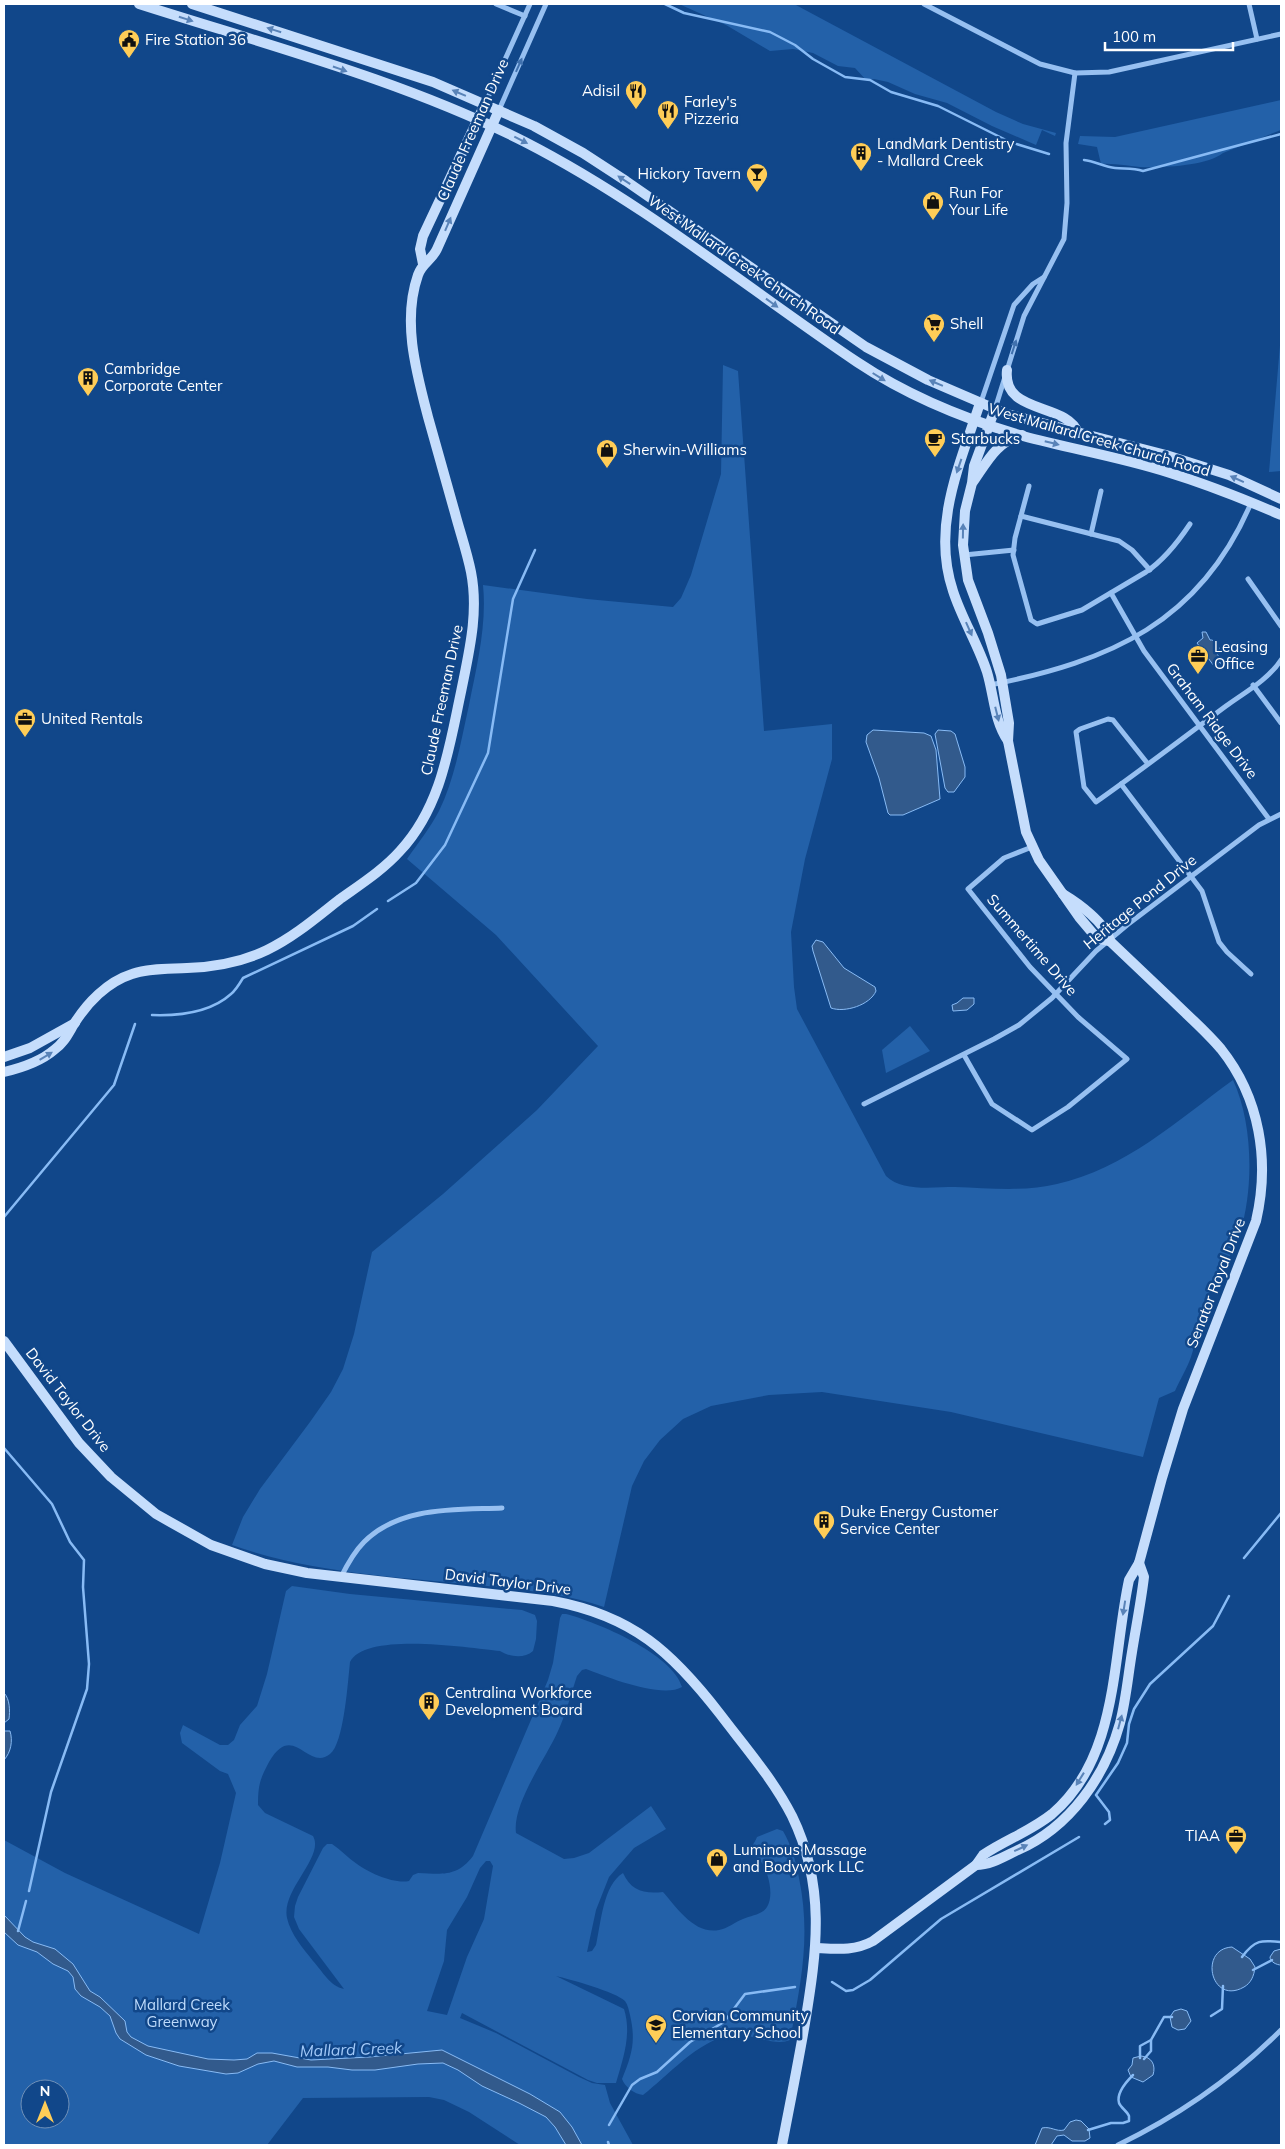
<svg xmlns="http://www.w3.org/2000/svg" width="1285" height="2149" viewBox="0 0 1285 2149" font-family="Mulish,sans-serif">
  <style>
    .green { fill: #2361a9; fill-rule: evenodd }
    .water { fill: #325a8c; stroke: #88bbf5 }
    .lines { fill: none; stroke-linecap: round; stroke-linejoin: round }
    .stream { stroke: #88bbf5; stroke-width: 2.5 }
    .street { stroke: #97c0f1; stroke-width: 5 }
    .secondary { stroke: #c5ddfc; stroke-width: 10 }
    .oneway { fill: #5983b8 }
    .oneway2 { fill: #4071ae }
    .labels { text-anchor: middle; stroke-width: 5; stroke-linejoin: round; paint-order: stroke }
    .poi-label { font-size: 15px; fill: #fff; stroke: #11478a; text-anchor: start }
    .street-label { font-size: 15px; fill: #fff; stroke: #11478a }
    .park-label { font-size: 15px; fill: #bedbfc; stroke: #11478a }
    .water-label { font-size: 16px; font-style: italic; fill: #a3caf9; stroke: #11478a }
  </style>
  <rect width="100%" height="100%" fill="#11478a"/>
  <g class="green">
    <polygon points="679,4 794,4 996,112 1023,124 1056,133 1055,136 1042,130 1036,145 992,126 947,103 915,94 888,82 874,79 867,81 855,68 838,66 813,53 793,49 770,51 726,25"/>
    <path d="M 1281,100 L 1281,130 L 1223,153 C 1207,166 1161,168 1140,167 C 1127,166 1115,163 1101,164 L 1097,147 L 1078,144 L 1080,136 L 1115,137 Z"/>
    <polygon points="1281,334 1281,471 1269,472"/>
    <path d="M 723,365 L 738,371 L 764,731 L 832,724 L 832,759 L 805,859 L 791,932 L 794,987 L 797,1009 L 886,1176 C 902,1192 933,1187 955,1187 C 988,1188 1025,1192 1057,1184 C 1125,1169 1178,1120 1233,1080 C 1253,1123 1254,1188 1240,1233 C 1233,1255 1218,1274 1209,1295 C 1201,1314 1198,1336 1191,1357 C 1187,1368 1180,1380 1175,1391 L 1159,1398 L 1143,1457 L 951,1412 L 822,1392 L 769,1395 L 711,1406 L 683,1419 L 660,1440 L 644,1461 L 632,1486 L 604,1607 C 566,1594 527,1590 487,1586 C 402,1577 313,1574 232,1545 L 243,1517 L 260,1489 L 310,1422 L 331,1392 L 343,1369 L 354,1334 L 372,1252 L 443,1194 L 537,1110 L 598,1046 L 496,935 L 407,859 C 418,843 430,828 439,811 C 455,778 461,741 469,705 C 477,665 487,625 483,585 L 587,599 L 673,607 L 681,598 L 691,575 L 721,474 Z"/>
    <polygon points="910,1026 930,1051 886,1073 882,1050"/>
    <path d="M 292,1586 L 350,1594 L 522,1610 L 535,1615 L 537,1621 L 536,1639 L 533,1651 C 524,1659 510,1657 500,1651 C 471,1648 365,1631 350,1662 C 348,1680 344,1744 330,1754 C 308,1772 293,1720 269,1762 C 260,1779 258,1785 258,1805 L 265,1813 L 313,1836 C 325,1857 281,1890 287,1918 C 291,1935 303,1948 313,1961 C 323,1972 330,1986 344,1989 L 299,1929 L 294,1917 L 295,1906 L 298,1897 L 323,1848 L 327,1844 L 332,1844 C 341,1850 348,1858 357,1864 C 369,1873 394,1884 409,1881 L 413,1875 L 418,1873 C 443,1874 457,1877 473,1856 L 548,1680 L 553,1663 L 560,1618 L 562,1614 L 566,1614 C 597,1622 673,1654 682,1687 C 662,1699 607,1677 586,1669 L 582,1670 L 577,1676 C 571,1694 566,1714 558,1731 C 546,1758 512,1804 516,1833 L 564,1859 L 574,1858 L 589,1853 L 651,1806 L 666,1829 L 634,1848 L 609,1877 L 596,1910 L 587,1952 L 592,1951 L 596,1945 C 601,1923 603,1885 623,1873 C 631,1891 644,1894 663,1892 C 677,1908 695,1935 719,1930 C 727,1929 735,1922 743,1919 C 751,1915 762,1915 767,1907 C 774,1896 769,1874 762,1863 C 759,1859 752,1853 752,1847 C 753,1844 756,1840 757,1837 L 777,1829 L 783,1831 C 791,1845 796,1861 799,1878 C 811,1936 801,1983 790,2040 C 777,2046 756,2036 741,2035 C 707,2032 673,2071 648,2091 L 643,2095 C 634,2094 625,2087 622,2079 C 632,2055 636,2041 630,2015 C 629,2011 628,2005 625,2001 C 616,1992 569,1979 556,1976 L 624,2009 C 632,2034 623,2059 616,2083 L 597,2083 L 588,2080 L 462,2013 L 460,2018 L 496,2033 L 579,2077 L 592,2083 L 605,2085 L 610,2103 L 633,2145 L 520,2145 L 469,2112 L 444,2100 L 429,2097 L 303,2098 L 267,2145 L 4,2145 L 4,1840 L 65,1873 L 199,1934 L 220,1863 L 236,1793 L 228,1774 L 220,1771 L 182,1743 L 180,1733 L 183,1725 L 220,1745 L 228,1745 L 234,1740 L 240,1725 L 257,1706 L 267,1674 L 286,1591 ZM 486,1861 L 490,1861 L 493,1866 L 484,1919 L 467,1957 L 447,2015 L 427,2011 L 444,1961 L 447,1930 L 467,1897 L 480,1868 ZM 30,2089 L 60,2089 L 60,2119 L 30,2119 Z"/>
  </g>
  <g class="water">
    <path d="M 1202,632 L 1206,632 L 1210,640 C 1215,639 1218,647 1221,651 L 1217,654 L 1223,662 L 1221,664 L 1220,662 L 1214,666 L 1197,643 L 1203,638 Z"/>
    <polygon points="873,730 924,733 931,736 936,750 940,799 903,815 890,815 888,813 879,778 866,742 867,735"/>
    <polygon points="938,730 951,731 955,734 965,767 965,777 954,792 948,792 945,788 935,734"/>
    <path d="M 816,940 L 823,942 L 844,968 L 875,987 L 876,991 C 870,1005 845,1013 831,1008 L 813,951 L 812,946 Z"/>
    <polygon points="963,998 974,998 974,1004 967,1010 953,1011 952,1005 957,1003"/>
    <path d="M 4,1693 C 10,1699 10,1711 9,1719 L 4,1723 Z"/>
    <path d="M 4,1731 L 10,1731 C 13,1741 11,1752 4,1760 Z"/>
    <polygon points="4,1915 25,1937 33,1942 55,1949 73,1964 90,1991 100,1997 125,2021 127,2032 131,2037 148,2046 208,2059 234,2060 247,2059 257,2053 272,2053 311,2060 369,2057 442,2050 530,2094 560,2112 572,2127 582,2145 566,2145 555,2127 546,2117 519,2103 482,2086 458,2070 443,2063 418,2064 375,2070 352,2070 328,2067 297,2067 274,2061 258,2064 238,2073 226,2074 179,2066 146,2055 120,2039 116,2033 110,2016 100,2007 81,1996 75,1989 73,1977 68,1971 53,1964 37,1952 18,1945 4,1932"/>
    <path d="M 1232,1947 L 1250,1959 L 1255,1967 C 1254,1976 1251,1983 1244,1987 C 1211,2006 1198,1949 1232,1947 Z"/>
    <path d="M 1281,1949 L 1281,1965 C 1277,1965 1270,1962 1270,1957 L 1274,1951 Z"/>
    <polygon points="1181,2009 1187,2011 1191,2021 1185,2029 1178,2030 1172,2027 1170,2017 1174,2011"/>
    <path d="M 1141,2056 C 1152,2057 1156,2065 1153,2075 L 1143,2082 L 1131,2077 L 1128,2070 L 1132,2065 L 1133,2058 Z"/>
    <path d="M 1076,2120 L 1081,2121 L 1089,2129 L 1090,2138 L 1085,2141 L 1072,2141 L 1064,2135 L 1057,2136 L 1051,2145 L 1035,2145 L 1042,2128 C 1051,2126 1056,2132 1064,2130 L 1070,2122 Z"/>
  </g>
  <g class="lines">
    <g class="stream">
      <polyline points="665,4 684,13 770,32 795,45 813,59 845,77 870,80 891,92 938,106 1010,142 1049,154"/>
      <path d="M 1084,160 C 1095,161 1104,167 1115,168 C 1125,169 1133,168 1143,171 L 1281,134"/>
      <polyline points="388,901 416,883 445,845 488,753 513,599 535,550"/>
      <path d="M 152,1015 C 180,1016 210,1013 231,994 C 236,990 240,983 243,978 L 353,926 L 377,909"/>
      <polyline points="4,1217 114,1085 135,1024"/>
      <polyline points="4,1448 52,1504 70,1542 84,1560 83,1587 89,1664 87,1689 51,1792 29,1891"/>
      <polyline points="1244,1558 1281,1513"/>
      <polyline points="1105,1824 1110,1820 1109,1812 1096,1795 1118,1763 1127,1743 1129,1724 1134,1709 1150,1684 1213,1626 1229,1596"/>
      <polyline points="18,1931 26,1901"/>
      <path d="M 1242,1957 C 1255,1939 1262,1940 1281,1942"/>
      <polyline points="1253,1970 1272,1960"/>
      <polyline points="832,1982 846,1991 853,1990 870,1980 941,1919 1079,1837"/>
      <polyline points="1211,2016 1222,2009 1223,1986"/>
      <polyline points="1140,2058 1140,2046 1151,2040 1164,2017 1172,2017"/>
      <polyline points="1144,2059 1151,2051 1151,2040"/>
      <polyline points="609,2125 632,2085 640,2079 657,2072 690,2042 724,2022 745,1994 795,1987"/>
      <path d="M 1088,2130 L 1111,2123 L 1123,2123 L 1129,2121 L 1129,2116 C 1127,2111 1121,2108 1119,2103 C 1116,2093 1127,2081 1133,2075"/>
      <polyline points="608,2142 609,2145"/>
    </g>
    <g class="street">
      <polyline points="496,4 525,16"/>
      <polyline points="924,4 1040,64 1075,73 1109,72 1281,34"/>
      <polyline points="1249,4 1257,39"/>
      <polyline points="485,104 530,4"/>
      <polyline points="499,110 546,4"/>
      <polyline points="981,402 1014,305 1033,284 1044,277"/>
      <polyline points="995,409 1024,316 1064,239 1067,203 1066,143 1075,73"/>
      <path d="M 1029,486 L 1015,538 L 1013,555 L 1031,620 L 1037,624 L 1082,610 L 1146,572 C 1164,560 1178,542 1190,524"/>
      <polyline points="1021,516 1119,541 1132,550 1150,570"/>
      <polyline points="1091,534 1101,491"/>
      <polyline points="964,555 1014,550"/>
      <polyline points="1248,579 1281,626"/>
      <polyline points="1111,593 1144,651 1269,819"/>
      <path d="M 990,685 C 1110,661 1200,623 1251,503"/>
      <polyline points="1253,685 1281,723"/>
      <path d="M 1148,764 L 1113,720 L 1108,719 L 1080,729 L 1076,732 L 1084,787 L 1096,802 C 1140,771 1183,738 1226,706 C 1244,693 1269,679 1281,660"/>
      <polyline points="1121,784 1202,891 1219,942 1227,952 1251,974"/>
      <polyline points="964,1055 992,1104 1032,1130 1068,1107 1127,1059 1078,1017 1030,967 968,889 1004,858 1032,847"/>
      <polyline points="864,1104 994,1039 1019,1025 1052,998 1096,951 1127,925 1259,825 1281,814"/>
      <path d="M 341,1577 C 347,1565 354,1552 364,1542 C 400,1506 455,1510 502,1508"/>
      <path d="M 1118,2145 C 1178,2116 1234,2077 1281,2030"/>
    </g>
    <g class="secondary">
      <path d="M 139,4 C 267,45 405,81 525,142 C 644,203 747,288 857,362 C 908,396 964,419 1023,436 C 1071,449 1120,457 1167,472 C 1206,484 1244,499 1281,515"/>
      <polyline points="192,4 433,82 534,126 583,153 626,181 866,347 928,380 1007,414 1166,455 1229,475 1281,499"/>
      <polyline points="423,264 420,249 423,236 485,104"/>
      <path d="M 1007,370 C 1002,415 1067,402 1078,433"/>
      <path d="M 980,403 C 960,464 931,526 953,591 C 962,619 978,644 987,672 C 994,695 994,721 1008,741"/>
      <polyline points="995,409 974,466 972,483 965,511 963,545 968,580 988,633 1001,675 1009,723 1008,741 1026,832 1039,860 1079,917 1095,936 1100,939 1110,941"/>
      <path d="M 973,482 C 987,462 997,441 1022,435"/>
      <polyline points="4,1057 30,1048 75,1023"/>
      <path d="M 4,1072 C 21,1068 40,1062 54,1050 C 64,1043 68,1034 74,1024 C 87,1003 107,982 132,974 C 149,968 169,969 187,968 C 214,967 242,962 267,950 C 294,937 317,917 340,899 C 361,884 383,870 400,851 C 441,807 449,748 461,692 C 469,652 479,613 471,572 C 467,552 460,532 455,513 C 446,481 437,449 428,417 C 416,371 402,321 418,275 C 422,263 432,260 437,249 L 499,110"/>
      <path d="M 4,1341 L 79,1443 L 111,1477 L 156,1514 L 211,1545 L 265,1564 L 307,1573 L 553,1601 C 633,1616 672,1652 720,1714 C 745,1747 773,1779 792,1816 C 826,1886 817,1950 805,2023 C 798,2064 790,2104 782,2145"/>
      <path d="M 976,1865 C 991,1865 1005,1856 1018,1850 C 1070,1827 1105,1777 1120,1723 C 1126,1700 1128,1676 1132,1652 C 1136,1627 1141,1602 1144,1577 L 1139,1563"/>
      <path d="M 816,1948 C 837,1949 855,1951 873,1941 L 976,1865 L 983,1855 C 1005,1840 1031,1831 1052,1814 C 1119,1757 1112,1658 1129,1580 L 1139,1563 L 1162,1478 L 1183,1409 L 1256,1221 C 1270,1161 1260,1098 1221,1049 C 1206,1031 1187,1015 1170,998 C 1150,979 1130,960 1110,941 C 1106,923 1078,903 1063,894"/>
    </g>
  </g>
  <defs><path id="oneway-solid" d="M-6-.8H1V-3.2L6.5 0L1 3.2V.8H-6Z" transform="scale(1.25)"/></defs>
  <g class="oneway">
    <use href="#oneway-solid" transform="translate(186 19) rotate(18)"/>
    <use href="#oneway-solid" transform="translate(274 30) rotate(-163)"/>
    <use href="#oneway-solid" transform="translate(340 69) rotate(19)"/>
    <use href="#oneway-solid" transform="translate(459 93) rotate(-157)"/>
    <use href="#oneway-solid" transform="translate(521 140) rotate(27)"/>
    <use href="#oneway-solid" transform="translate(624 180) rotate(-147)"/>
    <use href="#oneway-solid" transform="translate(448 224) rotate(-67)"/>
    <use href="#oneway-solid" transform="translate(772 303) rotate(36)"/>
    <use href="#oneway-solid" transform="translate(879 377) rotate(32)"/>
    <use href="#oneway-solid" transform="translate(936 383) rotate(-157)"/>
    <use href="#oneway-solid" transform="translate(1052 443) rotate(14)"/>
    <use href="#oneway-solid" transform="translate(959 466) rotate(109)"/>
    <use href="#oneway-solid" transform="translate(1237 479) rotate(-156)"/>
    <use href="#oneway-solid" transform="translate(963 531) rotate(-89)"/>
    <use href="#oneway-solid" transform="translate(969 629) rotate(66)"/>
    <use href="#oneway-solid" transform="translate(997 714) rotate(76)"/>
    <use href="#oneway-solid" transform="translate(46 1056) rotate(-31)"/>
    <use href="#oneway-solid" transform="translate(1124 1608) rotate(99)"/>
    <use href="#oneway-solid" transform="translate(1120 1722) rotate(-75)"/>
    <use href="#oneway-solid" transform="translate(1080 1779) rotate(122)"/>
    <use href="#oneway-solid" transform="translate(1021 1848) rotate(-25)"/>
  </g>
  <g class="oneway2">
    <use href="#oneway-solid" transform="translate(519 65) rotate(-66)"/>
    <use href="#oneway-solid" transform="translate(1014 347) rotate(-72)"/>
  </g>
  <defs>
    <g id="civic-pin" transform="scale(1.125)"><path d="M0 17L-7.5 6A9.5 9.5 0 1 1 7.5 6Z" fill="#ffcd57" stroke="#11478a"/><path d="M-.6-6.5H3V-4.5H.6V-3L4-1V1h2V6H-6V1h2V-1L-.6-3ZM-1.2 2.5V6h2.4V2.5Z" fill="#111"/></g>
    <g id="restaurant-pin" transform="scale(1.125)"><path d="M0 17L-7.5 6A9.5 9.5 0 1 1 7.5 6Z" fill="#ffcd57" stroke="#11478a"/><path d="M-5-6h1v4h1v-4h1v4h1v-4h1v5L-1.5 .5V6h-2V.5L-5-1ZM5-6V6H3V1.5H1.5Q1.5-4 5-6Z" fill="#111"/></g>
    <g id="building-pin" transform="scale(1.125)"><path d="M0 17L-7.5 6A9.5 9.5 0 1 1 7.5 6Z" fill="#ffcd57" stroke="#11478a"/><path d="M-4-6H4V6H1V3H-1V6H-4ZM-2.5-4.3h1.7v1.8h-1.7ZM.8-4.3h1.7v1.8H.8ZM-2.5-1h1.7V.8h-1.7ZM.8-1h1.7V.8H.8Z" fill="#111"/></g>
    <g id="bar-pin" transform="scale(1.125)"><path d="M0 17L-7.5 6A9.5 9.5 0 1 1 7.5 6Z" fill="#ffcd57" stroke="#11478a"/><path d="M-6-5H6L.8 .8V4.5H3.5V6h-7V4.5H-.8V.8Z" fill="#111"/></g>
    <g id="shop-pin" transform="scale(1.125)"><path d="M0 17L-7.5 6A9.5 9.5 0 1 1 7.5 6Z" fill="#ffcd57" stroke="#11478a"/><path d="M-5-2.5h2.3a2.7 3.5 0 0 1 5.4 0H5L5.5 6h-11ZM-1.5-2.5h3a1.5 2.3 0 0 0-3 0Z" fill="#111"/></g>
    <g id="supermarket-pin" transform="scale(1.125)"><path d="M0 17L-7.5 6A9.5 9.5 0 1 1 7.5 6Z" fill="#ffcd57" stroke="#11478a"/><path d="M-6-5.5h2.5l.6 2H6L4.5 2H-2.5L-4.4-4H-6ZM-1.5 3.2a1.3 1.3 0 1 0 .1 0ZM3 3.2a1.3 1.3 0 1 0 .1 0Z" fill="#111"/></g>
    <g id="cafe-pin" transform="scale(1.125)"><path d="M0 17L-7.5 6A9.5 9.5 0 1 1 7.5 6Z" fill="#ffcd57" stroke="#11478a"/><path d="M-5.5-4.5H6V0H3Q3 3.5 0 3.5H-2.5Q-5.5 3.5-5.5 0ZM3-3.2v2h1.7v-2ZM-6 4.5H4V6H-6Z" fill="#111"/></g>
    <g id="office-pin" transform="scale(1.125)"><path d="M0 17L-7.5 6A9.5 9.5 0 1 1 7.5 6Z" fill="#ffcd57" stroke="#11478a"/><path d="M-6-3h4V-5.5h4V-3h4V5H-6ZM-1-4.5V-3h2v-1.5ZM-6 0V1H6V0Z" fill="#111"/></g>
    <g id="school-pin" transform="scale(1.125)"><path d="M0 17L-7.5 6A9.5 9.5 0 1 1 7.5 6Z" fill="#ffcd57" stroke="#11478a"/><path d="M0-5L7-2L0 1L-7-2ZM-4 1L0 2.5L4 1V4Q0 6-4 4Z" fill="#111"/></g>
  </defs>
  <g fill-rule="evenodd">
    <use href="#civic-pin" x="129" y="40"/>
    <use href="#restaurant-pin" x="636" y="91"/>
    <use href="#restaurant-pin" x="668" y="111"/>
    <use href="#building-pin" x="861" y="153"/>
    <use href="#bar-pin" x="757" y="174"/>
    <use href="#shop-pin" x="933" y="202"/>
    <use href="#supermarket-pin" x="934" y="324"/>
    <use href="#building-pin" x="88" y="378"/>
    <use href="#cafe-pin" x="935" y="439"/>
    <use href="#shop-pin" x="607" y="450"/>
    <use href="#office-pin" x="1198" y="656"/>
    <use href="#office-pin" x="25" y="719"/>
    <use href="#building-pin" x="824" y="1521"/>
    <use href="#building-pin" x="429" y="1702"/>
    <use href="#office-pin" x="1236" y="1836"/>
    <use href="#shop-pin" x="717" y="1859"/>
    <use href="#school-pin" x="656" y="2025"/>
  </g>
  <g class="labels">
    <g class="poi-label">
      <text x="145" y="45">Fire Station 36</text>
      <text x="620" y="96" text-anchor="end">Adisil</text>
      <text x="684" y="107">Farley's<tspan x="684" dy="17">Pizzeria</tspan></text>
      <text x="877" y="149">LandMark Dentistry<tspan x="877" dy="17">- Mallard Creek</tspan></text>
      <text x="741" y="179" text-anchor="end">Hickory Tavern</text>
      <text x="949" y="198">Run For<tspan x="949" dy="17">Your Life</tspan></text>
      <text x="950" y="329">Shell</text>
      <text x="104" y="374">Cambridge<tspan x="104" dy="17">Corporate Center</tspan></text>
      <text x="951" y="444">Starbucks</text>
      <text x="623" y="455">Sherwin-Williams</text>
      <text x="1214" y="652">Leasing<tspan x="1214" dy="17">Office</tspan></text>
      <text x="41" y="724">United Rentals</text>
      <text x="840" y="1517">Duke Energy Customer<tspan x="840" dy="17">Service Center</tspan></text>
      <text x="445" y="1698">Centralina Workforce<tspan x="445" dy="17">Development Board</tspan></text>
      <text x="1220" y="1841" text-anchor="end">TIAA</text>
      <text x="733" y="1855">Luminous Massage<tspan x="733" dy="17">and Bodywork LLC</tspan></text>
      <text x="672" y="2021">Corvian Community<tspan x="672" dy="17">Elementary School</tspan></text>
    </g>
    <g class="street-label">
      <text transform="translate(473 130) rotate(-66)" y="5">Claude Freeman Drive</text>
      <text transform="translate(744 265) rotate(35)" y="5">West Mallard Creek Church Road</text>
      <text transform="translate(1099 440) rotate(16)" y="5">West Mallard Creek Church Road</text>
      <text transform="translate(442 700) rotate(-78)" y="5">Claude Freeman Drive</text>
      <text transform="translate(1212 721) rotate(53)" y="5">Graham Ridge Drive</text>
      <text transform="translate(1140 902) rotate(-39)" y="5">Heritage Pond Drive</text>
      <text transform="translate(1032 945) rotate(49)" y="5">Summertime Drive</text>
      <text transform="translate(1216 1283) rotate(-69)" y="5">Senator Royal Drive</text>
      <text transform="translate(68 1400) rotate(52)" y="5">David Taylor Drive</text>
      <text transform="translate(508 1582) rotate(7)" y="5">David Taylor Drive</text>
    </g>
    <g class="park-label">
      <text x="182" y="2010">Mallard Creek<tspan x="182" dy="17">Greenway</tspan></text>
    </g>
    <g class="water-label">
      <text transform="translate(351 2049) rotate(-2)" y="6">Mallard Creek</text>
    </g>
  </g>
  <rect width="1285" height="2149" fill="none" stroke="#ffffff" stroke-width="10"/>
  <g transform="translate(45 2104)"><circle r="24" fill="#11478a" stroke="#7091b9"/>
  <path d="M0-4L9 19L0 12L-9 19Z" fill="#ffcd57"/>
  <text y="-8" font-size="14" font-weight="bold" text-anchor="middle" fill="#ffffff">N</text>
  </g>
  <path d="M1105 42v8h128v-8" fill="none" stroke="#ffffff" stroke-width="2.5"/>
  <text x="1112" y="42" font-size="15" fill="#ffffff" stroke="#11478a" stroke-width="4" paint-order="stroke">100 m</text>
</svg>
